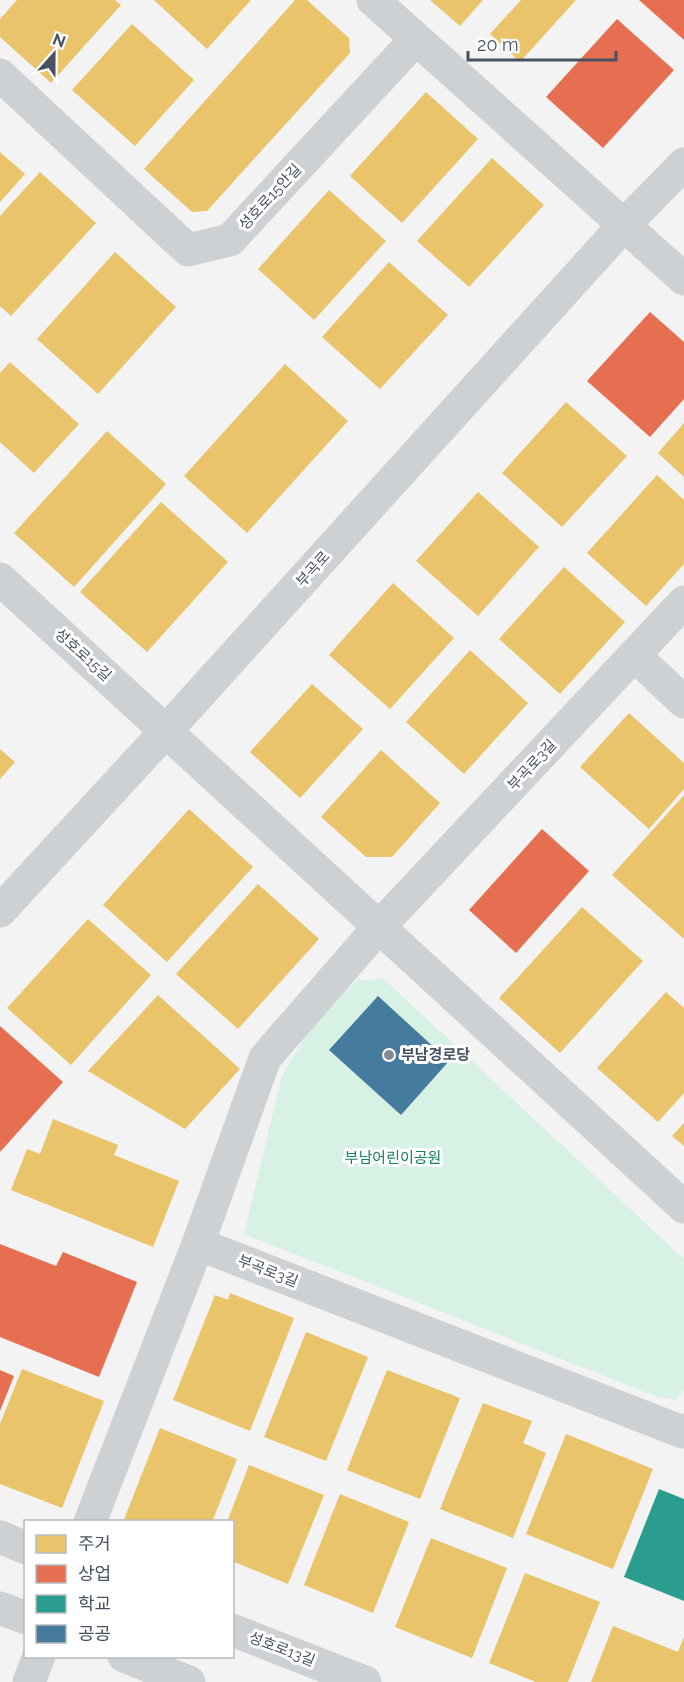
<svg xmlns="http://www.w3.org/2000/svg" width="684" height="1682" viewBox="0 0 684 1682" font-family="Raleway,'Noto Sans KR',sans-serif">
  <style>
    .green { fill: #d8f1e5 }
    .homes { fill: #e9c46a }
    .shops { fill: #e76f51 }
    .schools { fill: #2a9d8f }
    .public { fill: #457b9d }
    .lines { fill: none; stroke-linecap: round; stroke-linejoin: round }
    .minor { stroke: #ced1d4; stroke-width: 33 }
    .tertiary { stroke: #ced1d4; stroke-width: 33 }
    .poi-dot { fill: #848a93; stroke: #fff; stroke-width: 2 }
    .labels { text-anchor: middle; stroke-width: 6; stroke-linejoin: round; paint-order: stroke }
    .street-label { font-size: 15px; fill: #495260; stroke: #fff }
    .poi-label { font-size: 15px; font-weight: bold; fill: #495260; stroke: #fff; text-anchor: start }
    .park-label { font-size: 15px; fill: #17835d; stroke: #fff }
  </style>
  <rect width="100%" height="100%" fill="#f3f3f3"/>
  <polygon class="green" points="384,979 684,1259 684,1390 676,1400 655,1396 244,1234 282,1076 319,1012 358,980"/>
  <g class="homes">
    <polygon points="17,0 115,0 121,5 51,83 0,37 0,19"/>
    <polygon points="154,0 251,0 207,49"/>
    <polygon points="295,0 307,0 349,38 350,53 207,211 192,212 144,169"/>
    <polygon points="430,0 483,0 460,26"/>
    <polygon points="521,0 576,0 520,62 490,34"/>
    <polygon points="132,24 194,80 135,146 72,90"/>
    <polygon points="426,92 478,139 402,223 350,176"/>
    <polygon points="0,152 25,174 0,202"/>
    <polygon points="492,158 544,205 469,287 417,241"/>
    <polygon points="40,172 96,223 11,316 0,306 0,216"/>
    <polygon points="329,190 386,241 314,320 258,269"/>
    <polygon points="115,252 176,307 98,394 37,339"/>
    <polygon points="389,262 448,315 380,389 322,337"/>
    <polygon points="10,362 79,424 34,473 0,442 0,373"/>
    <polygon points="285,364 348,421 247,533 184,476"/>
    <polygon points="566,402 627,456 562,527 502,473"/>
    <polygon points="684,423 684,477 658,453"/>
    <polygon points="107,431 166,484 74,587 14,533"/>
    <polygon points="657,475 684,500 684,564 646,606 587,553"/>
    <polygon points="478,492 539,547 478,616 416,561"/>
    <polygon points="161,502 228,562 147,652 80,592"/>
    <polygon points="564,567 625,622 560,694 499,639"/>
    <polygon points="393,583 454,638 390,709 329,655"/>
    <polygon points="470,650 528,703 464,774 406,722"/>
    <polygon points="312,684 363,729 300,798 250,752"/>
    <polygon points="629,713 684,763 684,789 649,829 580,767"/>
    <polygon points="0,749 15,762 0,779"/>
    <polygon points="381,750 440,803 392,857 366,857 321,817"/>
    <polygon points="684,795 684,937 683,938 612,875"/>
    <polygon points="189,809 253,867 167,962 103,905"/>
    <polygon points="258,884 319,939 238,1029 176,974"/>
    <polygon points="582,907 643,961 560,1053 499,998"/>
    <polygon points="88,919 151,975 71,1065 7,1008"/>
    <polygon points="666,992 684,1008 684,1093 658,1122 597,1068"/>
    <polygon points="158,995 240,1069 185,1129 88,1071"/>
    <polygon points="53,1119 118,1145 114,1155 179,1181 153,1247 11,1190 27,1149 40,1154"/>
    <polygon points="684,1123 684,1146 672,1136"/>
    <polygon points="230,1293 294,1318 250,1431 173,1400 215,1295 228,1300"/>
    <polygon points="306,1332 368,1357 326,1461 264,1437"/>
    <polygon points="22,1369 104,1401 62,1508 0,1484 0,1424"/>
    <polygon points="387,1370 460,1398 420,1499 347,1470"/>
    <polygon points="483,1403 532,1421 523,1443 546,1453 513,1538 440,1509"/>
    <polygon points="160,1428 237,1459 212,1522 123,1522"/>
    <polygon points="566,1434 653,1469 613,1569 526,1534"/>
    <polygon points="249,1465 324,1495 288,1584 232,1561 232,1522 227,1522"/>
    <polygon points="340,1494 409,1522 373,1613 304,1585"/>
    <polygon points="431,1538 507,1568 472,1658 395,1627"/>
    <polygon points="525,1573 600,1602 568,1682 536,1682 489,1663"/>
    <polygon points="613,1626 678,1652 684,1637 684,1682 591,1682"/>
  </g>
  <g class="shops">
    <polygon points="639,0 684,0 684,40"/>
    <polygon points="617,19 674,70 603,148 546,97"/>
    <polygon points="650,312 684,342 684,399 650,437 587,381"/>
    <polygon points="542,829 589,871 516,953 469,910"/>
    <polygon points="0,1026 63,1082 0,1152"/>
    <polygon points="0,1244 56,1266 63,1252 137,1282 99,1377 0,1337"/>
    <polygon points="0,1370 14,1376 0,1411"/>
  </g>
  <polygon class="schools" points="659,1489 684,1499 684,1601 624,1577"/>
  <polygon class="public" points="378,996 449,1061 401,1115 329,1050"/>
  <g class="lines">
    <g class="minor">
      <polyline points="373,0 684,279"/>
      <polyline points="0,75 188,250 230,240 416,39"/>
      <polyline points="0,579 684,1207"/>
      <polyline points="635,656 684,702"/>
      <polyline points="198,1244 683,1432 684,1430"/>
      <polyline points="90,1522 198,1244 265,1058 379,927 684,602"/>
      <polyline points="29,1682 39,1656"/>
    </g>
    <g class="tertiary">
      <polyline points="0,911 166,731 624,225 684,164"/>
      <polyline points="0,1537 26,1548"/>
      <polyline points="0,1608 26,1618"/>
      <polyline points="232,1630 365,1682"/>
      <polyline points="124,1656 189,1682"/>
    </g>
  </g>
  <circle class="poi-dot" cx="389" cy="1055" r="6"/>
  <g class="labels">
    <g class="street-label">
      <text transform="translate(270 197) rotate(-47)" y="5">성호로15안길</text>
      <text transform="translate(313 569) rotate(-48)" y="5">부곡로</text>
      <text transform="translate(83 655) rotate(42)" y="5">성호로15길</text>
      <text transform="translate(532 765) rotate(-47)" y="5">부곡로3길</text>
      <text transform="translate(268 1271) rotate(21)" y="5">부곡로3길</text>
      <text transform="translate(282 1649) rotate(21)" y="5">성호로13길</text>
    </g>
    <g class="poi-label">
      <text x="401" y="1060">부남경로당</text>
    </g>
    <g class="park-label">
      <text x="393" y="1163">부남어린이공원</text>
    </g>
  </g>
  <rect x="24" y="1520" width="210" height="138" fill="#ffffff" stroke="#b6babf" stroke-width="1.5"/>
  <rect x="36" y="1535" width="30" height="18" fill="#e9c46a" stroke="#b6babf" stroke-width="1.5"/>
  <text x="78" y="1550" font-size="18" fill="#495260">주거</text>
  <rect x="36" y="1565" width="30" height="18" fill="#e76f51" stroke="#b6babf" stroke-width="1.5"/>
  <text x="78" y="1580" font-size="18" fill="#495260">상업</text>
  <rect x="36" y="1595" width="30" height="18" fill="#2a9d8f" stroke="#b6babf" stroke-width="1.5"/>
  <text x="78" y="1610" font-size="18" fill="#495260">학교</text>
  <rect x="36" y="1625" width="30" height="18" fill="#457b9d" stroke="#b6babf" stroke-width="1.5"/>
  <text x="78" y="1640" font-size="18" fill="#495260">공공</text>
  <g transform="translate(54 54) rotate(21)" stroke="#ffffff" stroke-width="4.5" paint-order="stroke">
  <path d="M0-4.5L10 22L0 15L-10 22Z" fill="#495260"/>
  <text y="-9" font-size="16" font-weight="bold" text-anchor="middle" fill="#495260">N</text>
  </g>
  <path d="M468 51v9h148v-9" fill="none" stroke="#495260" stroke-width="3"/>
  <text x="477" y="51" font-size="18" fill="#495260" stroke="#ffffff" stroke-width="4.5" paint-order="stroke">20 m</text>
</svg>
